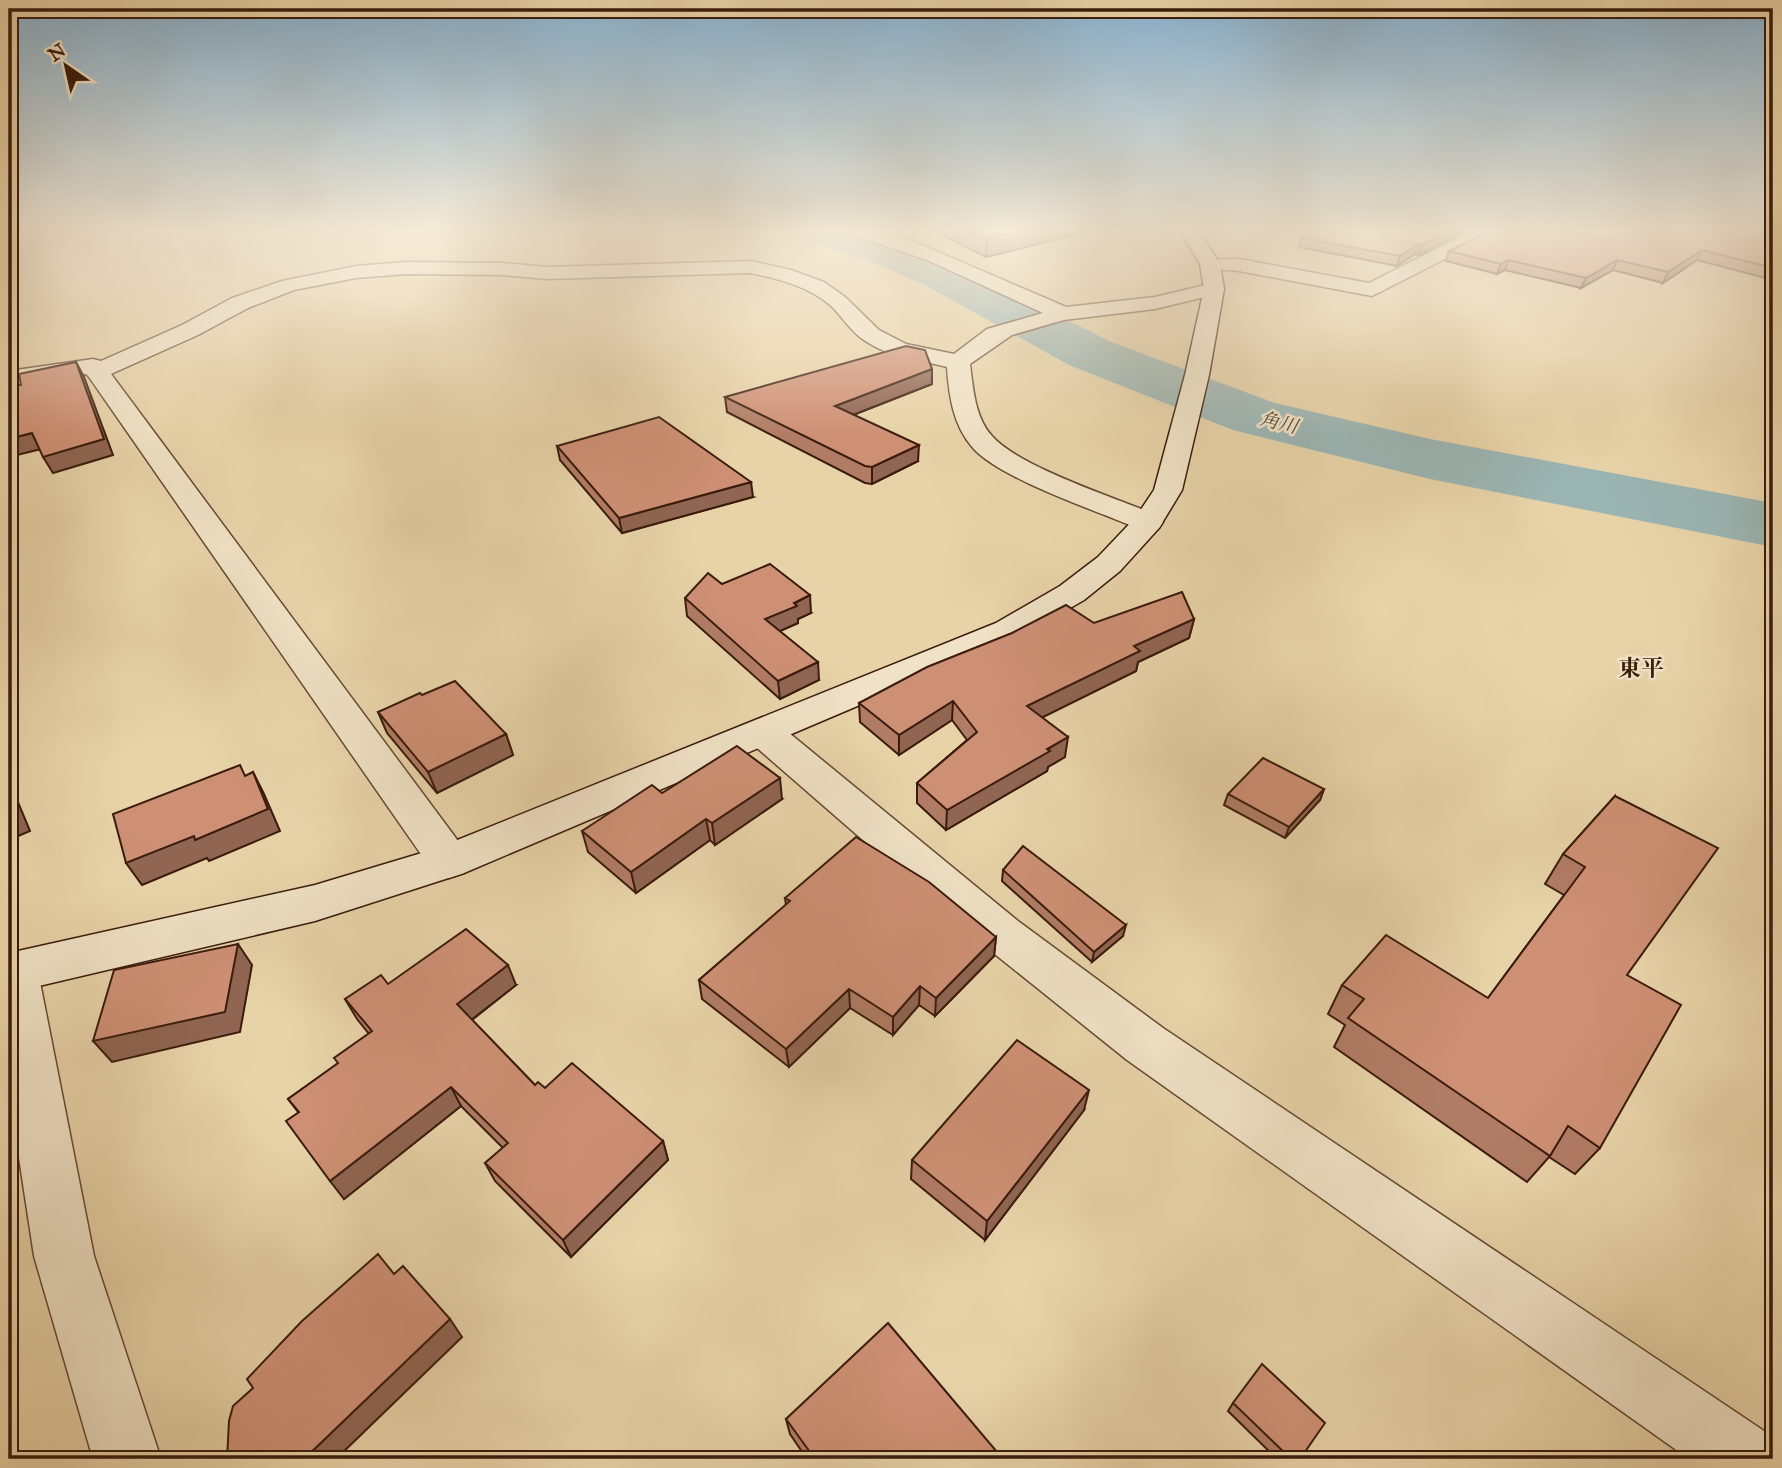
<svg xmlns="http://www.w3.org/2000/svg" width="1782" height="1468" viewBox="0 0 1782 1468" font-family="'IM FELL Great Primer','Noto Serif JP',serif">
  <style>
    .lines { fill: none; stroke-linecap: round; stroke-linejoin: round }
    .river { fill: #9bb5b3; fill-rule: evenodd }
    .street-casing { stroke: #664933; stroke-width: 3 }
    .secondary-casing { stroke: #3a1b0c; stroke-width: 3 }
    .street { fill: #f0e2c6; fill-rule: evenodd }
    .secondary { fill: #f0e2c6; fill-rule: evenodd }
    .wall { fill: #b17c65; stroke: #3a1b0c; stroke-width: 2 }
    .shaded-wall { fill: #906552; stroke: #3a1b0c; stroke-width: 2 }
    .building { fill: #ce9075; stroke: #3a1b0c; stroke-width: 2 }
    .labels { text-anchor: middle; stroke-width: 5; stroke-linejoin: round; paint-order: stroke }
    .far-water-label { font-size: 19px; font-style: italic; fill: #57493e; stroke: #f0e2c6 }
    .neighbourhood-label { font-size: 23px; font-weight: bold; fill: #3a1b0c; stroke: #f0e2c6 }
  </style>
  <rect width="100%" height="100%" fill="#e8d3a8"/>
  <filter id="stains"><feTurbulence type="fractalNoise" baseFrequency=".00286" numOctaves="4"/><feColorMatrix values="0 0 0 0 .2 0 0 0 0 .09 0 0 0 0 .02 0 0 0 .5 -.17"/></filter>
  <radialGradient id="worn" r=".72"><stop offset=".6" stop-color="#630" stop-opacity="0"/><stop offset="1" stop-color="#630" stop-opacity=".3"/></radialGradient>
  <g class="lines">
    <polygon class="river" points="792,229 861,229 908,243 959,265 1109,341 1275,403 1430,439 1773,503 1773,547 1430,479 1233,430 1069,365 925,285 876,263 798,238"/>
    <g class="street-casing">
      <g id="street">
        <path d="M 845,229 L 874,229 L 915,242 L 1066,307 L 1155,297 L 1214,283 L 1221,285 L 1224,289 L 1221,293 L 1155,309 L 1064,320 L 1012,335 L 970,364 C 973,388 975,418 992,436 C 1019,467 1118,499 1159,516 L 1163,522 L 1159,528 L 1148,531 L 1137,528 C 1097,511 999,478 973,448 C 953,425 949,396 947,367 C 919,360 888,357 864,340 C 851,332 842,316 830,305 C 808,286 779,279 751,273 L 547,279 L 501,275 L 406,274 L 356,278 L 294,290 L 248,308 L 198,335 L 111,374 L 464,849 L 471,861 L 464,873 L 449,878 L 434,873 L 89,377 L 86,374 L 9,385 L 9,371 L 93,359 L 101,361 L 182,325 L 232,298 L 282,281 L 356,266 L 406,262 L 501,263 L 547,267 L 751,261 L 791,270 L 824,282 L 845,297 L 879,330 L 906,344 L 954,354 L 987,329 L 1043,313 L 927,260 L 848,233 Z"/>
        <polygon points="1476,229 1499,229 1496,233 1372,296 1239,271 1203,268 1200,264 1203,260 1239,259 1369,283"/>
        <polygon points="763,719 777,723 1018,921 1163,1028 1770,1435 1773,1443 1773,1459 1689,1459 1127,1060 986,947 749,741 744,732 749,723"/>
        <polygon points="14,952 31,958 38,972 94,1256 161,1459 93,1459 34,1256 9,1092 9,954"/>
      </g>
    </g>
    <g class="secondary-casing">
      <polygon id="secondary" points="1179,229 1197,229 1220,264 1224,289 1209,375 1182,490 1159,528 1120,571 1084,600 1020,637 464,873 315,921 9,993 9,953 315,885 435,849 996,623 1060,586 1098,557 1136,517 1154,490 1185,375 1204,289 1200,264"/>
    </g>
    <use href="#street" class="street"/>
    <use href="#secondary" class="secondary"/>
  </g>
  <g class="wall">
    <polygon points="931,229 1104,229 1073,235 986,257"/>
    <polygon points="1470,229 1419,255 1415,254 1397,266 1299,247 1301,238"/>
    <polygon points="1773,229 1773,280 1697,260 1663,283 1613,270 1581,288 1505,270 1497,274 1446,261 1449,251"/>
    <polygon points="932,369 932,384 853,415 918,461 872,484 865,483 727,412 725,397"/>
    <polygon points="557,446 753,497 622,533 560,460"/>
    <polygon points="722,584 811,613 798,619 798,623 779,631 819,680 780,699 687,616 685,598"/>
    <polygon points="1194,619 1189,638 1138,662 1136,671 1042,717 1065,757 1048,767 1047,771 946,830 917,803 917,783 967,740 952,720 899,755 860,722 859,703 1094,623"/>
    <polygon points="422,695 506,734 513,755 437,793 387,733 378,712"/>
    <polygon points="1324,789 1320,800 1285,838 1224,805 1228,794"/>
    <polygon points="662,793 782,799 715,845 710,840 636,893 588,852 582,831"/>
    <polygon points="1615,796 1627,975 1600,1148 1575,1174 1549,1157 1527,1182 1334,1047 1345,1025 1328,1014 1342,985 1488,998 1564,895 1545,884 1563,854"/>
    <polygon points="1003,870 1123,936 1092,962 1002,881"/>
    <polygon points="785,898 996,937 994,956 935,1016 919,1005 893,1035 850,1008 789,1067 702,999 699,980 786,905"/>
    <polygon points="388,984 516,985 472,1020 535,1085 545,1088 663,1141 668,1160 571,1257 495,1181 485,1163 503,1148 461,1106 344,1199 298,1112 288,1099 338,1064 369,1034 357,1019 345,999"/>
    <polygon points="1084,1110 985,1240 911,1179 912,1160"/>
    <polygon points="1233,1403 1300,1459 1277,1459 1228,1411"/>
    <polygon points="786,1419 1003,1459 807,1459 790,1434"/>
  </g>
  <g class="shaded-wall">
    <polygon points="1027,229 1104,229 1073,235 986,257 987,239"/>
    <polygon points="1454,229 1470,229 1419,255 1422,245"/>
    <polygon points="1418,244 1415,254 1397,266 1400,256"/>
    <polygon points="1702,250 1697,260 1663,283 1668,272"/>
    <polygon points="1508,260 1505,270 1497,274 1501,264"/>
    <polygon points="1617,260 1613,270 1581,288 1586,278"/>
    <polygon points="76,362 84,377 113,455 53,473 43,457"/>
    <polygon points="932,369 932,384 835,422 835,406"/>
    <polygon points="32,433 41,449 9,457 9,439"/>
    <polygon points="919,445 918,461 872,484 872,467"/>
    <polygon points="751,482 753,497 622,533 619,518"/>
    <polygon points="810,595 811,613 798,619 798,623 767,637 765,619"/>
    <polygon points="1194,619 1189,638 1138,662 1136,671 1025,726 1027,706 1134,646"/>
    <polygon points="818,662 819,680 780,699 778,681"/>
    <polygon points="953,701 952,720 899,755 899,735"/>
    <polygon points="506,734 513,755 437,793 428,772"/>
    <polygon points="1068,737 1065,757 1048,767 1047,771 946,830 947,810"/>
    <polygon points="253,772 264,794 280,831 209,861 207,858 142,885 126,863"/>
    <polygon points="780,778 782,799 715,845 712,823"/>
    <polygon points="9,787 15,795 30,831 9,840"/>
    <polygon points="1324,789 1320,800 1285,838 1289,827"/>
    <polygon points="706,819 710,840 636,893 631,872"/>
    <polygon points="1126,925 1123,936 1092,962 1094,952"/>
    <polygon points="996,937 994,956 935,1016 936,998"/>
    <polygon points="238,944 252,965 240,1032 112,1062 93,1041"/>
    <polygon points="508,965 516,985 466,1024 457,1004"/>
    <polygon points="920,986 919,1005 893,1035 893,1017"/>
    <polygon points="849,989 850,1008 789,1067 786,1049"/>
    <polygon points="451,1087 461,1106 344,1199 330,1181"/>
    <polygon points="1089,1090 1084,1110 985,1240 987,1221"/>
    <polygon points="663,1141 668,1160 571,1257 563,1240"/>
    <polygon points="450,1319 462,1337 336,1459 304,1459"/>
  </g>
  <g class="building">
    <polygon points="967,229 1027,229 987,239"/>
    <polygon points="1316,229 1454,229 1422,245 1418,244 1400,256 1301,238"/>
    <polygon points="1494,229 1773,229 1773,268 1702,250 1668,272 1617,260 1586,278 1508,260 1501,264 1449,251"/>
    <polygon points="906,346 925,350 932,369 835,406 919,445 872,467 865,466 725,397"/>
    <polygon points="76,362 104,439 43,457 32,433 9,439 9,387 21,385 19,374"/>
    <polygon points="659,417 751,482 619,518 557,446"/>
    <polygon points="770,564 810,595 794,603 797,606 765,619 818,662 778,681 685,598 708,573 722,584"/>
    <polygon points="1182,592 1194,619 1134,646 1140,651 1027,706 1068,737 1047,749 1050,751 947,810 917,783 977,732 953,701 899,735 859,703 927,667 1012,633 1066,605 1094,623"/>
    <polygon points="455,681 506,734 428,772 378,712 420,693 422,695"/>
    <polygon points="737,746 780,778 712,823 706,819 631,872 582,831 652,785 662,793"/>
    <polygon points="1263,758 1324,789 1289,827 1228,794"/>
    <polygon points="240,765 245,776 253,772 268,809 195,840 194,836 126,863 113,814"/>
    <polygon points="9,796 16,812 9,815"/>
    <polygon points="1615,796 1718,848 1627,975 1681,1005 1600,1148 1568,1126 1550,1156 1348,1018 1364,999 1342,985 1386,935 1488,998 1585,867 1563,854"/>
    <polygon points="856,837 929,882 996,937 936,998 920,986 893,1017 849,989 786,1049 699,980 790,901 785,898"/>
    <polygon points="1023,846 1126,925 1094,952 1003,870"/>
    <polygon points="466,929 508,965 457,1004 535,1085 538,1082 545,1088 572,1063 663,1141 563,1240 485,1163 508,1143 451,1087 330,1181 286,1121 299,1112 288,1099 338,1063 334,1058 372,1031 345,999 381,975 388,984"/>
    <polygon points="238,944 225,1012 93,1041 114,970"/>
    <polygon points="1017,1040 1089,1090 987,1221 912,1160"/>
    <polygon points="378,1254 394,1274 403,1266 450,1319 304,1459 227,1459 229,1421 233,1406 253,1388 247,1379 302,1321"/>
    <polygon points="888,1323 1003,1459 815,1459 786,1419"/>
    <polygon points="1262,1364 1325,1423 1300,1459 1291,1459 1233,1403"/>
  </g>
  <linearGradient id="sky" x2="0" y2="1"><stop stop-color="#89b4d3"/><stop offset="0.53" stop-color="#f5ebd8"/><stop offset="1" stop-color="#f5ebd8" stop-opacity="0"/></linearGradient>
  <rect width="1782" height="435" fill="url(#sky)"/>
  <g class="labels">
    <g class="far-water-label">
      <text transform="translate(1279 422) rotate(14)" y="7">角川</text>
    </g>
    <g class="neighbourhood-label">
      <text x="1641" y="676">東平</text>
    </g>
  </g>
  <rect width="1782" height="1468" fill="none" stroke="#e8d3a8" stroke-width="35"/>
  <rect x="10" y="10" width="1761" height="1447" fill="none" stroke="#3a1b0c" stroke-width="3.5"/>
  <rect x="18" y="18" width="1747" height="1433" fill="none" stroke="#3a1b0c" stroke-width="2"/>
  <g transform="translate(66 66) rotate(326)" stroke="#f0e2c6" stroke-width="5" paint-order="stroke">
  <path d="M0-5L12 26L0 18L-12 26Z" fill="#3a1b0c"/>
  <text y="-10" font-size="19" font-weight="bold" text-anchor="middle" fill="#3a1b0c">N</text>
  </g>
  <rect width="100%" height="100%" filter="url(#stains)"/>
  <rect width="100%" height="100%" fill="url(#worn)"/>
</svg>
